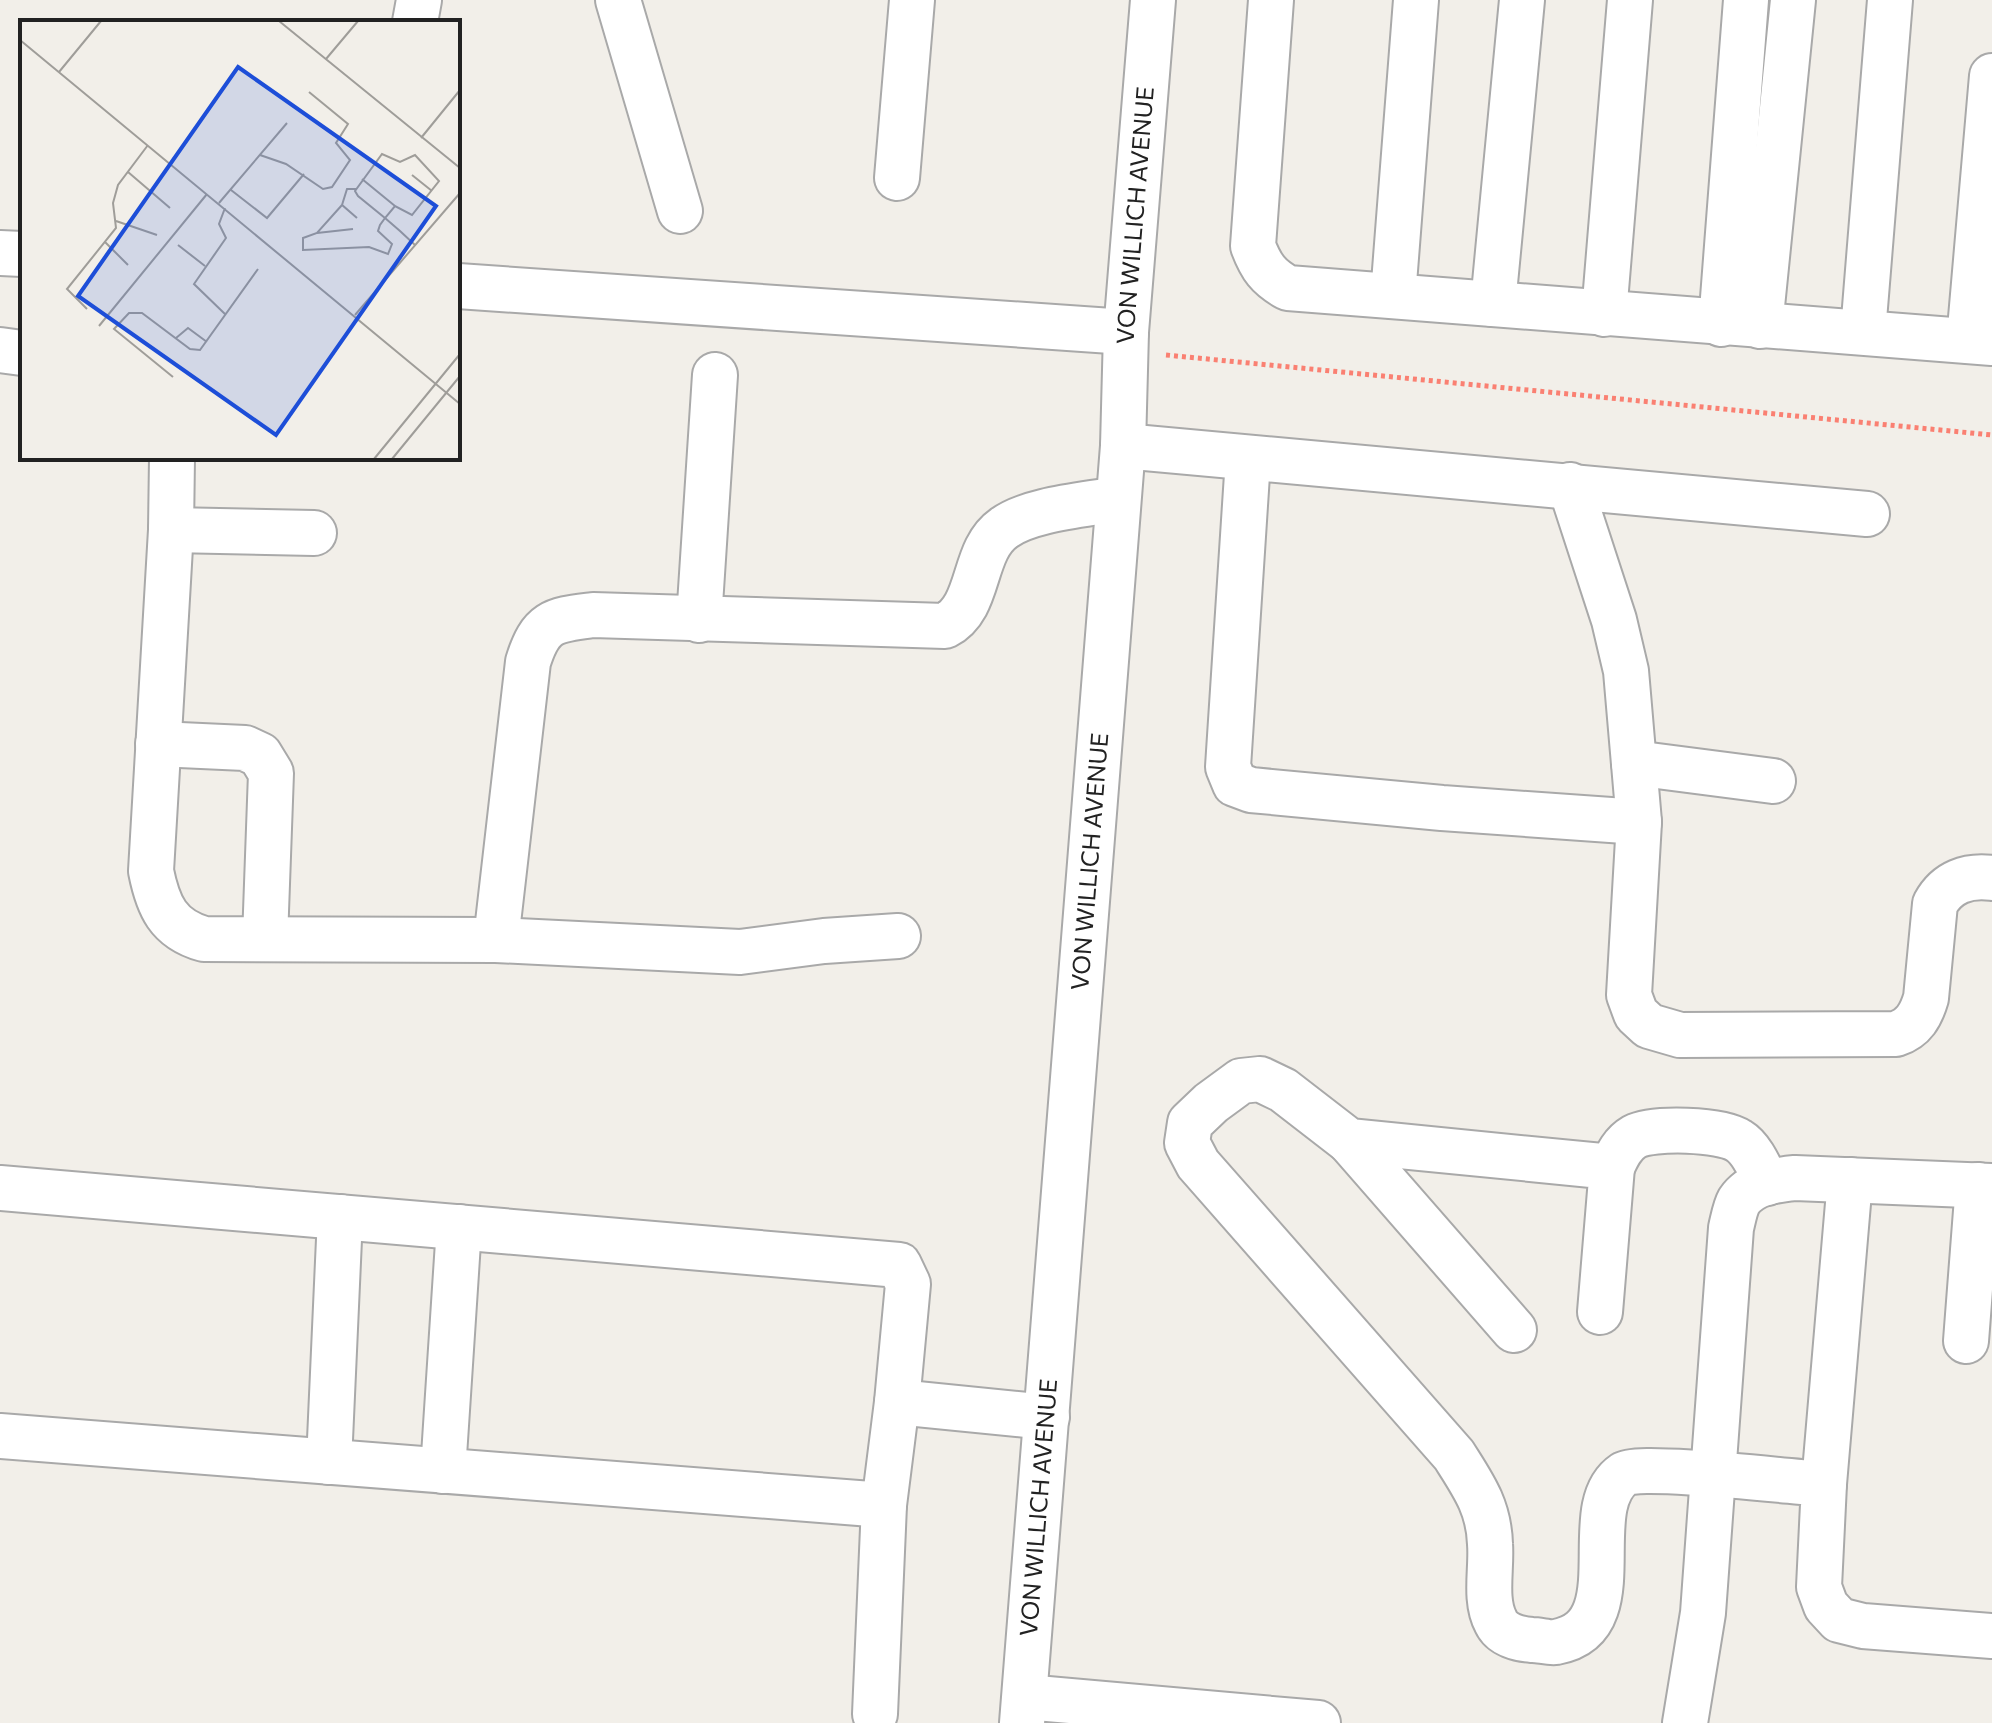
<svg xmlns="http://www.w3.org/2000/svg" width="1992" height="1723" viewBox="0 0 1992 1723" font-family="Commissioner,sans-serif">
  <style>
    .lines { fill: none; stroke-linecap: round; stroke-linejoin: round }
    .minor-casing { stroke: #a9a9a9; stroke-width: 48 }
    .path { stroke: #fa8072; stroke-width: 5; stroke-dasharray: 4 4; stroke-linecap: butt }
    .minor { stroke: #fff; stroke-width: 44 }
    .labels { text-anchor: middle; stroke-width: 6; stroke-linejoin: round; paint-order: stroke }
    .street-label { font-size: 24px; fill: #222; stroke: #fff }
    .inset-road { fill: none; stroke: #9f9d99; stroke-width: 2 }
    .view { fill: #1d4ed8; fill-opacity: 0.15; stroke: #1d4ed8; stroke-width: 4 }
    .inset-edge { fill: none; stroke: #222; stroke-width: 4 }
  </style>
  <rect width="100%" height="100%" fill="#f2efe9"/>
  <g class="lines">
    <g class="minor-casing">
      <g id="minor">
        <polyline points="618,0 680,211"/>
        <path d="M 1271,0 L 1253,246 C 1261,267 1268,277 1288,288 L 1992,343"/>
        <polyline points="415,22 419,0"/>
        <polyline points="897,178 912,0"/>
        <polyline points="0,253 22,254"/>
        <polyline points="458,286 1126,332"/>
        <polyline points="1393,296 1416,0"/>
        <polyline points="1493,304 1522,0"/>
        <polyline points="1604,314 1630,0"/>
        <polyline points="1721,324 1746,0"/>
        <polyline points="1760,326 1793,0"/>
        <polyline points="1863,332 1890,0"/>
        <polyline points="1969,341 1992,76"/>
        <polyline points="0,350 22,353"/>
        <polyline points="1123,446 1867,514"/>
        <path d="M 172,458 L 171,530 L 151,871 C 158,906 168,929 204,939 L 496,940 L 740,952 L 824,941 L 898,936"/>
        <polyline points="1248,459 1228,767 1235,784 1251,790 1442,808 1639,822"/>
        <path d="M 1570,485 L 1614,620 L 1626,671 L 1639,822 L 1629,995 L 1636,1014 L 1649,1026 L 1680,1035 L 1896,1034 C 1914,1028 1921,1015 1926,998 L 1935,904 C 1947,882 1967,875 1992,878"/>
        <polyline points="171,530 314,533"/>
        <polyline points="699,620 715,375"/>
        <polyline points="158,744 245,748 260,755 271,773 265,939"/>
        <polyline points="1634,763 1773,781"/>
        <path d="M 496,940 L 528,662 C 541,620 554,620 593,615 L 945,626 C 982,607 971,551 1004,528 C 1030,509 1085,505 1117,499"/>
        <polyline points="1349,1141 1514,1330"/>
        <path d="M 1612,1167 C 1617,1156 1622,1144 1634,1137 C 1653,1127 1721,1129 1739,1141 C 1752,1149 1760,1169 1767,1183"/>
        <polyline points="0,1188 899,1265 908,1284 897,1402 884,1505 0,1436"/>
        <path d="M 1600,1312 L 1612,1167 L 1349,1141 L 1283,1090 L 1260,1079 L 1241,1081 L 1211,1103 L 1190,1123 L 1187,1143 L 1198,1164 L 1454,1455 C 1473,1485 1489,1507 1490,1544 C 1492,1568 1484,1600 1496,1622 C 1502,1635 1519,1639 1532,1640 C 1540,1640 1549,1643 1556,1642 C 1637,1627 1574,1508 1624,1474 C 1639,1464 1794,1482 1824,1484 L 1819,1587 L 1826,1606 L 1839,1620 L 1863,1626 L 1992,1636"/>
        <polyline points="1966,1341 1978,1185"/>
        <polyline points="897,1402 1047,1417"/>
        <polyline points="329,1462 340,1217"/>
        <polyline points="443,1471 459,1227"/>
        <polyline points="1824,1484 1850,1180"/>
        <polyline points="1025,1697 1318,1723"/>
        <polyline points="875,1714 884,1505"/>
        <path id="s1" d="M 1022,1723 L 1123,446 L 1126,332 L 1153,0"/>
        <path d="M 1685,1723 L 1703,1613 L 1731,1228 C 1733,1220 1735,1208 1739,1201 C 1751,1183 1775,1180 1795,1178 L 1992,1186"/>
      </g>
    </g>
    <polyline class="path" points="1166,355 1992,435"/>
    <use href="#minor" class="minor"/>
  </g>
  <g class="labels">
    <g class="street-label">
      <text dy="8" stroke="none"><textPath href="#s1" startOffset="1512">VON WILLICH AVENUE</textPath></text>
      <text dy="8" stroke="none"><textPath href="#s1" startOffset="864">VON WILLICH AVENUE</textPath></text>
      <text dy="8" stroke="none"><textPath href="#s1" startOffset="216">VON WILLICH AVENUE</textPath></text>
    </g>
  </g>
  <g transform="translate(20 20)">
    <rect width="440" height="440" fill="#f2efe9"/>
    <path class="inset-road" d="M 259,1 L 440,148M 0,20 L 440,384M 306,39 L 338,1M 39,52 L 81,1M 401,118 L 440,70M 240,135 L 266,144 L 303,169 L 312,167 L 330,140 L 316,123 L 328,104 L 289,72M 108,152 L 150,188M 392,155 L 412,171M 342,159 L 375,186M 211,170 L 247,198 L 284,154M 199,183 L 267,103M 322,185 L 327,169 L 336,169M 205,188 L 199,204 L 206,218 L 174,264 L 206,295M 337,198 L 322,185 L 297,213 L 283,218 L 283,230 L 349,227 L 368,234 L 372,224 L 358,211 L 360,205 L 365,198 L 375,186 L 392,195 L 419,161 L 395,135 L 380,142 L 362,134 L 335,171 L 338,176 L 365,198 L 380,211 L 395,225M 96,201 L 137,215M 297,213 L 333,209M 85,222 L 108,245M 158,225 L 185,246M 67,289 L 47,269 L 96,208 L 93,183 L 98,165 L 128,125M 335,295 L 440,173M 79,306 L 187,174M 156,318 L 168,308 L 187,322M 153,357 L 94,309 L 109,293 L 122,293 L 170,329 L 180,330 L 238,249M 354,439 L 440,334M 372,439 L 440,356"/>
    <path class="view" d="M 218,47 L 416,186 L 256,415 L 58,276 Z"/>
    <rect width="440" height="440" class="inset-edge"/>
  </g>
</svg>
